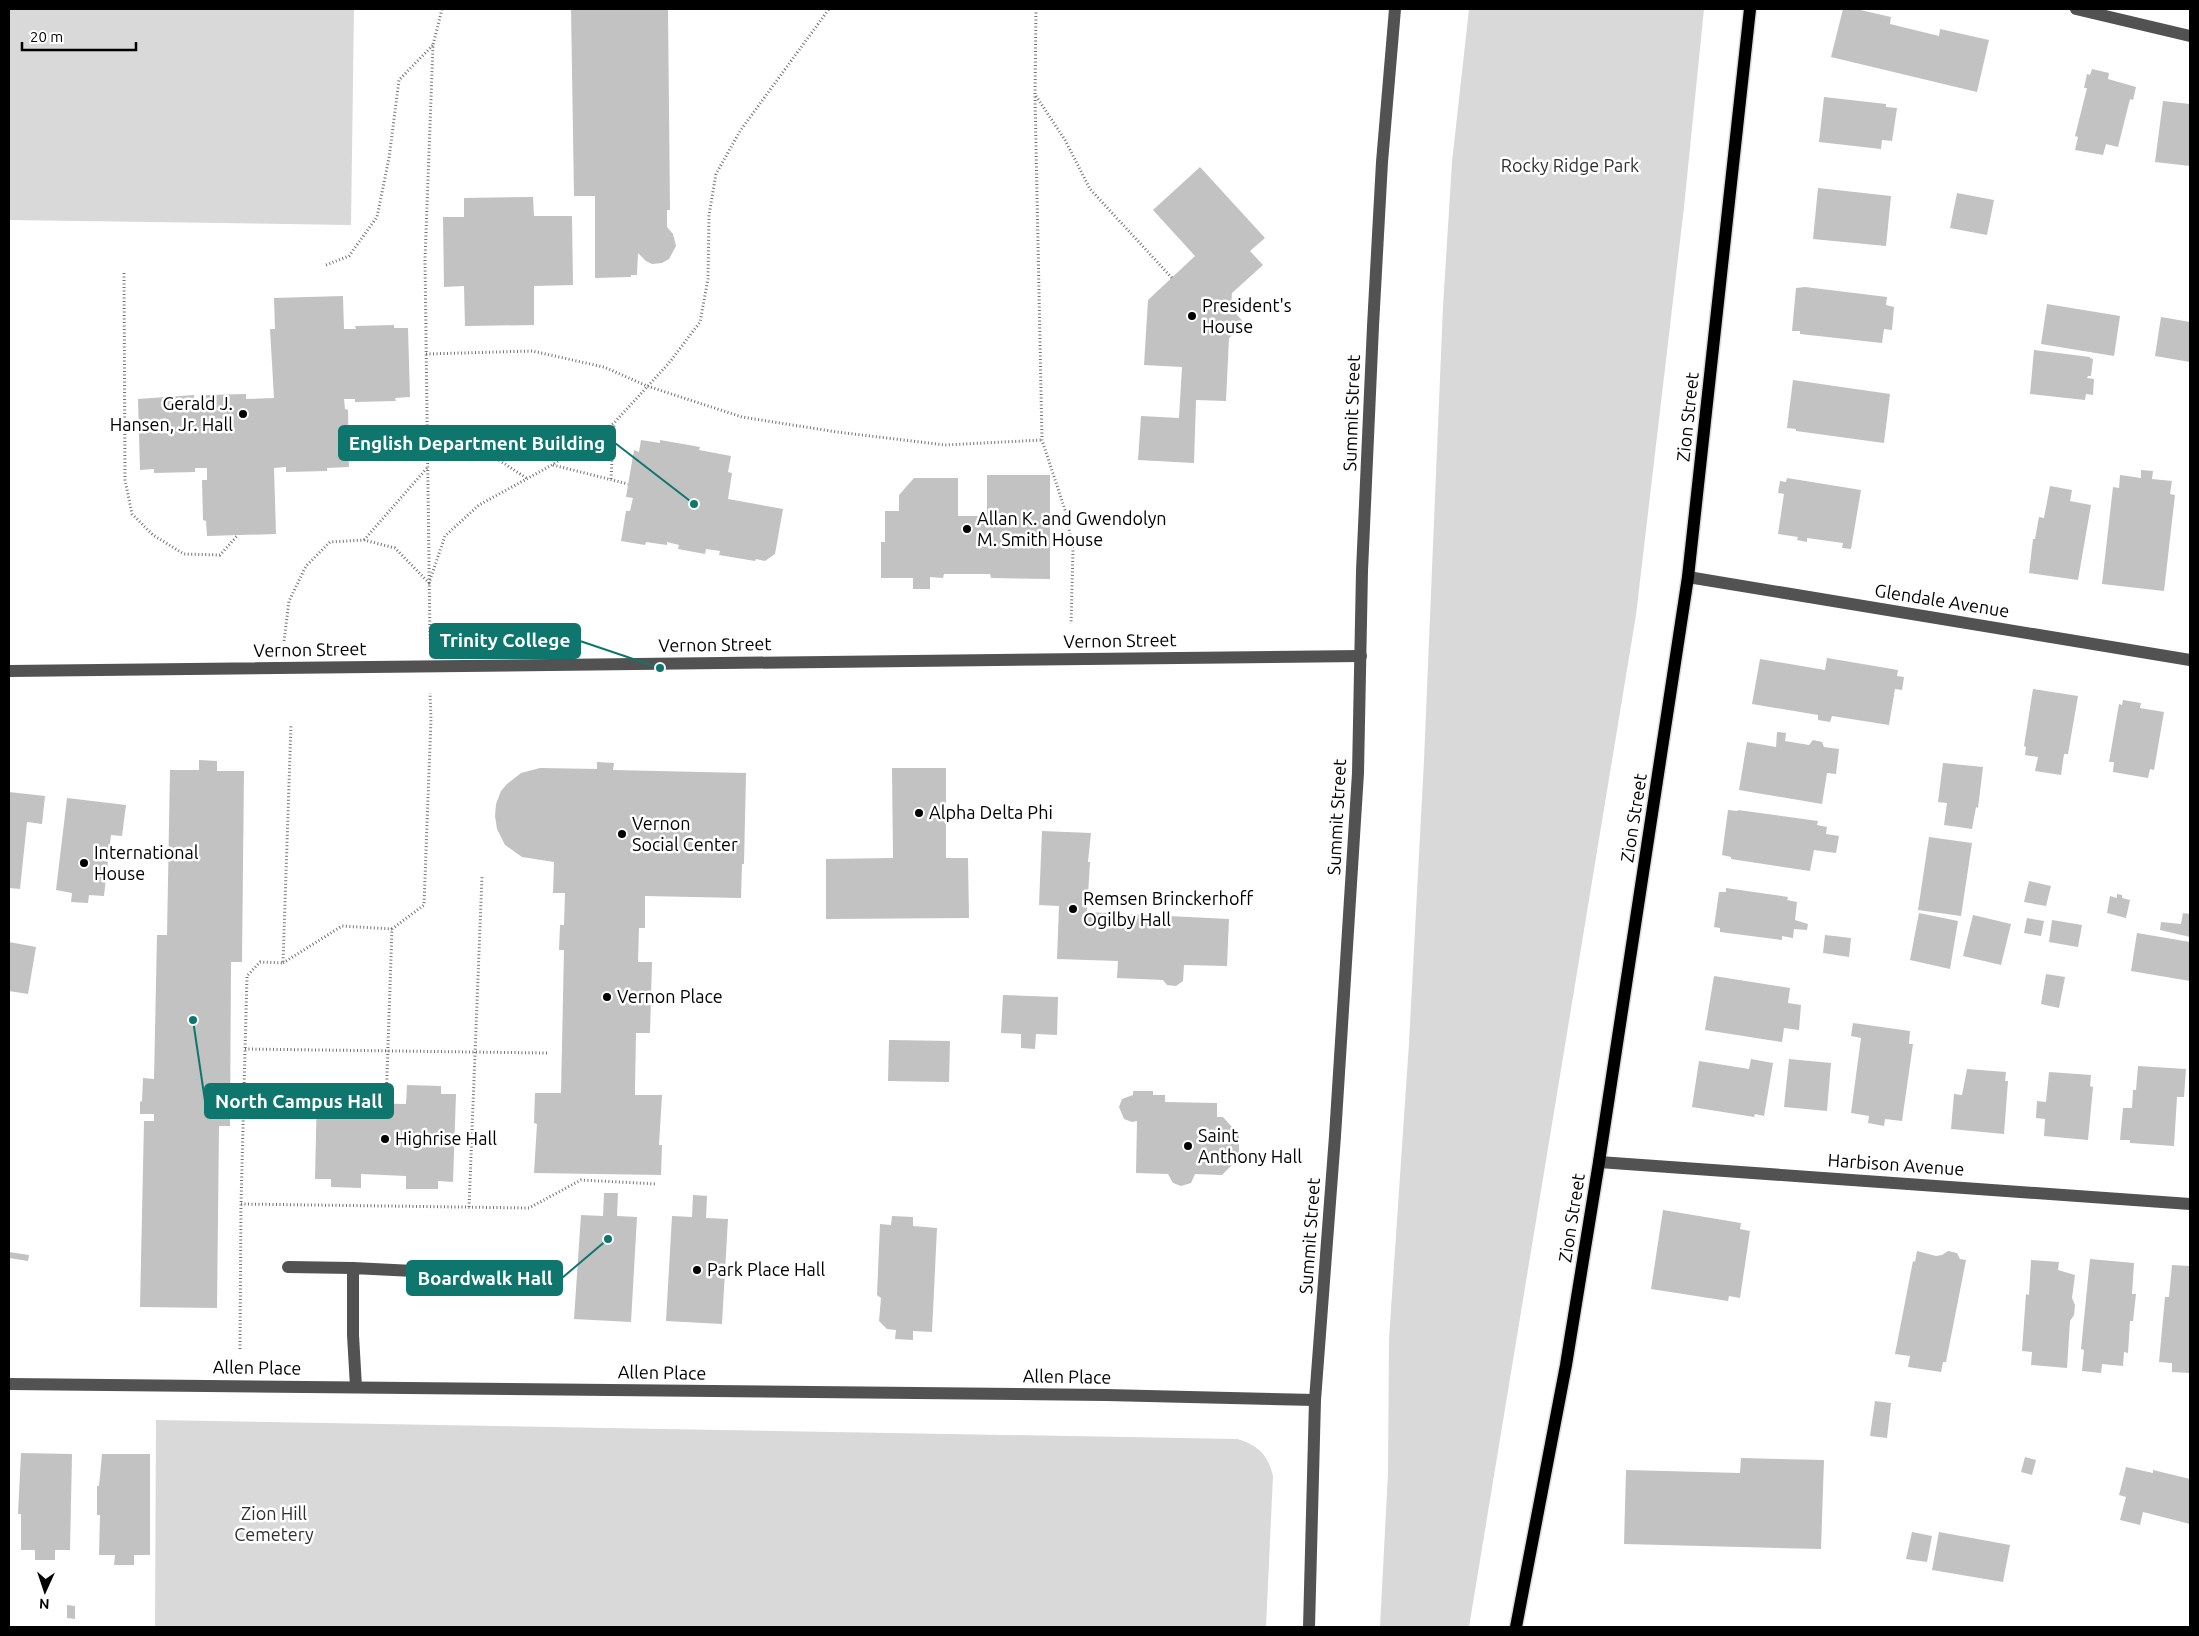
<svg xmlns="http://www.w3.org/2000/svg" width="2199" height="1636" viewBox="0 0 2199 1636" font-family="Ubuntu,sans-serif">
  <style>
    .green { fill: #d9d9d9 }
    .building { fill: #c2c2c2 }
    .lines { fill: none; stroke-linecap: round; stroke-linejoin: round }
    .major-casing { stroke: #dbdbdb; stroke-width: 15 }
    .path { stroke: #747474; stroke-width: 3; stroke-dasharray: 1 2.5; stroke-linecap: butt }
    .minor { stroke: #525252; stroke-width: 12 }
    .major { stroke: #000; stroke-width: 12 }
    .poi-dot { fill: #000; stroke: #fff; stroke-width: 2 }
    .labels { text-anchor: middle; stroke-width: 5; stroke-linejoin: round; paint-order: stroke }
    .park-label { font-size: 18px; fill: #303030; stroke: #fff }
    .poi-label { font-size: 18px; fill: #000; stroke: #fff; text-anchor: start }
    .street-label { font-size: 18px; fill: #000; stroke: #fff }
    .leader { fill: none; stroke: #0f766e; stroke-width: 2 }
    .callout-dot { fill: #0f766e; stroke: #fff; stroke-width: 2 }
    .callout { fill: #0f766e; stroke: #0f766e; stroke-width: 2 }
    .callout-label { font-size: 19px; text-anchor: middle; font-weight: bold; fill: #fff }
  </style>
  <rect width="100%" height="100%" fill="#fff"/>
  <g class="green">
    <polygon points="9,9 354,9 351,225 9,220"/>
    <polygon points="1469,9 1704,9 1684,207 1636,615 1469,1627 1380,1627 1388,1473 1389,1339 1409,1043 1424,760 1443,306 1452,162"/>
    <path d="M 156,1420 L 1237,1439 C 1258,1445 1268,1455 1273,1476 L 1266,1627 L 155,1627 Z"/>
  </g>
  <g class="building">
    <polygon points="571,9 668,9 670,210 667,210 667,227 673,234 676,246 669,259 662,263 652,264 646,261 638,253 637,275 631,275 631,277 595,278 595,196 574,196"/>
    <polygon points="1843,9 1856,9 1891,17 1890,24 1939,36 1940,29 1989,40 1977,92 1831,57"/>
    <polygon points="2092,69 2109,73 2108,79 2136,87 2133,100 2130,99 2118,147 2106,144 2103,155 2075,150 2078,137 2075,136 2087,88 2084,88 2087,74 2090,75"/>
    <polygon points="1824,97 1886,104 1886,107 1897,108 1892,141 1882,140 1881,149 1819,142"/>
    <polygon points="2163,101 2190,104 2190,166 2155,162"/>
    <polygon points="1200,167 1265,238 1250,251 1263,265 1232,293 1231,308 1245,324 1229,338 1226,401 1196,400 1194,463 1138,460 1141,416 1179,418 1182,367 1144,365 1148,300 1195,256 1153,210"/>
    <polygon points="1818,188 1891,196 1886,246 1813,239"/>
    <polygon points="1957,193 1994,200 1987,235 1950,228"/>
    <polygon points="533,197 534,216 572,216 573,285 534,286 534,325 465,326 464,286 444,287 443,217 464,217 464,198"/>
    <polygon points="1805,287 1887,297 1886,305 1894,307 1892,330 1884,329 1882,343 1800,334 1800,331 1792,331 1796,288"/>
    <polygon points="343,296 344,329 356,329 355,326 394,325 394,328 408,328 410,397 395,398 396,401 355,402 355,399 344,399 345,409 348,410 349,467 327,468 327,471 286,472 286,467 274,468 276,534 207,536 206,521 203,520 202,480 207,480 207,468 195,468 195,472 154,473 154,469 140,470 138,399 194,395 194,400 206,399 206,395 246,394 246,399 274,398 270,329 275,329 274,298"/>
    <polygon points="2047,304 2120,316 2114,356 2041,344"/>
    <polygon points="2161,317 2190,322 2190,362 2155,356"/>
    <polygon points="2034,350 2090,357 2090,358 2093,359 2091,376 2088,376 2087,378 2094,379 2093,395 2086,394 2085,400 2030,394"/>
    <polygon points="1793,380 1890,394 1884,443 1796,431 1796,429 1787,428"/>
    <polygon points="641,440 660,443 660,440 700,447 699,450 731,456 728,472 732,473 728,499 783,509 775,554 765,561 756,559 755,561 719,555 720,551 706,549 705,554 678,549 679,545 667,542 667,545 646,542 645,545 621,541 626,511 630,511 633,498 626,497 634,450 639,452"/>
    <polygon points="2141,470 2153,471 2152,479 2172,481 2170,494 2175,495 2164,591 2102,584 2113,487 2119,488 2120,475 2141,478"/>
    <polygon points="987,475 1050,475 1050,579 991,578 990,574 944,574 943,578 930,577 930,589 913,589 913,578 881,578 881,542 885,542 885,511 899,511 899,495 914,478 958,478 958,516 987,516"/>
    <polygon points="1787,478 1861,490 1851,549 1842,548 1843,543 1807,538 1807,542 1797,540 1798,537 1778,534 1784,494 1778,493 1780,481 1786,482"/>
    <polygon points="2050,486 2072,490 2070,501 2091,505 2078,580 2029,573 2033,539 2035,539 2039,517 2044,518"/>
    <polygon points="1827,658 1898,670 1897,676 1904,677 1902,690 1895,689 1889,725 1832,716 1830,722 1818,720 1818,715 1752,704 1760,659 1825,670"/>
    <polygon points="2033,689 2078,696 2068,754 2064,754 2061,775 2035,771 2038,757 2025,755 2026,747 2024,746"/>
    <polygon points="2123,700 2141,703 2140,708 2164,712 2154,770 2150,769 2148,778 2113,772 2114,762 2109,762 2119,704 2122,705"/>
    <polygon points="1777,732 1786,733 1785,741 1809,745 1813,740 1822,742 1824,747 1839,749 1836,774 1827,773 1822,804 1739,790 1747,742 1776,747"/>
    <polygon points="199,760 217,761 217,771 244,771 242,962 231,962 230,1126 219,1126 217,1308 140,1307 144,1121 154,1121 154,1114 140,1114 140,1102 142,1101 143,1078 154,1079 157,935 167,935 170,770 199,770"/>
    <polygon points="597,762 614,763 613,770 746,773 744,864 742,864 741,898 645,896 645,928 639,928 638,962 652,962 650,1033 636,1033 635,1088 635,1095 662,1095 659,1145 662,1145 661,1175 534,1173 537,1124 534,1123 535,1093 561,1093 564,950 559,950 560,925 564,925 565,893 553,893 554,862 522,857 505,845 497,829 495,816 496,804 501,791 507,784 521,773 540,768 597,769"/>
    <polygon points="1943,763 1983,767 1978,808 1976,807 1972,829 1944,825 1947,803 1938,802"/>
    <polygon points="892,768 946,768 946,858 968,858 969,918 826,919 826,859 893,858"/>
    <polygon points="9,792 45,796 42,824 27,822 20,889 9,888"/>
    <polygon points="67,798 126,805 122,836 111,835 104,896 89,895 88,903 71,902 72,893 56,890"/>
    <polygon points="1728,810 1738,811 1738,810 1818,821 1817,825 1827,827 1826,834 1839,836 1836,853 1814,850 1810,871 1731,859 1731,857 1722,855"/>
    <polygon points="1042,831 1091,833 1088,862 1090,862 1087,912 1229,919 1227,966 1184,965 1183,981 1176,986 1167,985 1163,980 1117,978 1118,961 1057,959 1059,906 1039,905"/>
    <polygon points="1929,837 1972,843 1961,916 1918,910"/>
    <polygon points="2029,881 2051,886 2046,906 2024,902"/>
    <polygon points="1726,888 1788,897 1787,900 1797,902 1795,920 1808,924 1807,930 1794,929 1793,938 1782,936 1782,940 1720,932 1720,928 1714,927 1719,892 1726,892"/>
    <polygon points="2117,894 2122,895 2122,898 2130,900 2126,918 2107,913 2110,896 2117,898"/>
    <polygon points="1919,913 1958,921 1950,969 1910,960"/>
    <polygon points="2183,913 2190,914 2190,937 2160,930 2161,922 2181,924"/>
    <polygon points="1973,915 2011,924 2001,965 1963,956"/>
    <polygon points="2027,918 2044,921 2041,936 2024,933"/>
    <polygon points="2052,920 2082,925 2078,947 2049,942"/>
    <polygon points="2137,933 2190,942 2190,981 2131,971"/>
    <polygon points="1825,935 1851,938 1849,957 1823,953"/>
    <polygon points="9,942 36,947 28,994 9,991"/>
    <polygon points="2046,974 2065,977 2059,1008 2041,1004"/>
    <polygon points="1714,976 1790,988 1788,1003 1801,1005 1799,1030 1784,1028 1782,1042 1705,1030"/>
    <polygon points="1003,995 1058,997 1057,1035 1036,1034 1035,1049 1021,1048 1021,1034 1001,1033"/>
    <polygon points="1853,1023 1910,1031 1909,1044 1913,1044 1902,1121 1885,1119 1884,1126 1868,1123 1869,1116 1851,1113 1861,1038 1851,1036"/>
    <polygon points="889,1040 950,1041 949,1082 888,1081"/>
    <polygon points="1751,1059 1773,1063 1764,1116 1755,1114 1754,1117 1692,1107 1699,1061 1749,1069"/>
    <polygon points="1789,1059 1831,1063 1827,1111 1784,1107"/>
    <polygon points="2138,1066 2186,1069 2184,1097 2177,1097 2174,1146 2130,1143 2130,1140 2120,1140 2123,1108 2132,1108 2133,1090 2136,1090"/>
    <polygon points="1967,1069 2006,1072 2005,1081 2008,1081 2004,1134 1951,1129 1954,1094 1962,1095"/>
    <polygon points="2049,1072 2091,1075 2090,1086 2093,1087 2088,1140 2044,1136 2045,1119 2036,1118 2037,1101 2046,1102"/>
    <polygon points="332,1083 364,1084 363,1103 406,1104 407,1085 441,1086 441,1094 456,1094 453,1182 438,1181 438,1189 406,1189 406,1176 361,1174 361,1188 331,1187 331,1179 315,1179 317,1092 332,1092"/>
    <polygon points="1133,1091 1153,1091 1153,1095 1165,1095 1165,1102 1217,1103 1217,1117 1223,1117 1239,1135 1239,1158 1222,1175 1195,1174 1191,1183 1181,1186 1173,1183 1168,1174 1136,1173 1137,1121 1132,1122 1124,1119 1119,1107 1122,1099 1133,1095"/>
    <polygon points="604,1193 618,1193 617,1216 637,1217 631,1322 574,1319 581,1215 603,1216"/>
    <polygon points="693,1195 707,1196 706,1218 728,1219 722,1324 666,1321 672,1216 692,1217"/>
    <polygon points="1663,1210 1741,1223 1740,1229 1750,1231 1740,1298 1729,1296 1728,1301 1651,1289"/>
    <polygon points="892,1216 913,1217 913,1226 937,1228 932,1332 913,1331 913,1340 895,1339 896,1330 887,1329 879,1321 881,1298 877,1295 880,1224 891,1225"/>
    <polygon points="1917,1251 1936,1256 1942,1255 1948,1251 1957,1253 1960,1259 1966,1260 1946,1362 1943,1362 1941,1372 1908,1367 1910,1356 1895,1354 1913,1261 1915,1262"/>
    <polygon points="9,1252 29,1255 28,1261 9,1258"/>
    <polygon points="2090,1259 2134,1263 2132,1294 2136,1294 2133,1321 2130,1321 2128,1353 2124,1352 2123,1366 2102,1364 2101,1373 2082,1371 2084,1350 2081,1349"/>
    <polygon points="2031,1260 2059,1262 2058,1270 2075,1275 2072,1298 2075,1305 2074,1315 2070,1321 2067,1368 2031,1365 2032,1352 2022,1351 2026,1294 2029,1295"/>
    <polygon points="2172,1265 2190,1266 2190,1373 2172,1372 2172,1363 2159,1362 2165,1297 2169,1297"/>
    <polygon points="1875,1401 1891,1403 1887,1438 1870,1436"/>
    <polygon points="21,1453 72,1454 70,1550 55,1550 55,1560 35,1560 35,1550 21,1550 21,1514 18,1514"/>
    <polygon points="102,1454 150,1454 150,1555 134,1555 134,1565 114,1565 115,1555 99,1555 100,1515 97,1515 97,1486 99,1486"/>
    <polygon points="2025,1457 2036,1460 2032,1475 2021,1472"/>
    <polygon points="1741,1458 1824,1460 1821,1549 1624,1544 1626,1470 1740,1473"/>
    <polygon points="2126,1467 2153,1473 2153,1470 2190,1479 2190,1524 2143,1512 2140,1525 2120,1520 2126,1497 2119,1495"/>
    <polygon points="1912,1532 1932,1536 1927,1562 1906,1559"/>
    <polygon points="1939,1532 2010,1545 2003,1582 1932,1570"/>
    <polygon points="67,1605 75,1606 75,1619 67,1618"/>
  </g>
  <g class="lines">
    <g class="major-casing">
      <polyline id="major" points="1516,1627 1566,1365 1599,1162 1688,577 1750,9"/>
    </g>
    <g class="path">
      <polyline points="1036,9 1035,96 1042,440 1066,513 1073,550 1071,624"/>
      <polyline points="1036,96 1065,140 1090,189 1172,278"/>
      <polyline points="326,265 349,256 377,217 389,158 399,80 433,45"/>
      <polyline points="124,273 125,480 132,514 153,535 184,554 220,555 237,536"/>
      <polyline points="426,354 532,351 604,367 647,386 742,417 837,432 945,445 1042,440"/>
      <polyline points="427,447 474,444 528,479"/>
      <polyline points="553,465 628,484"/>
      <polyline points="611,479 614,424"/>
      <polyline points="364,540 427,468"/>
      <polyline points="430,639 425,260 433,45 442,9"/>
      <polyline points="284,641 289,601 306,566 330,542 364,540 395,548 429,583 445,536 479,505 552,465 614,423 669,363 700,322 708,279 709,215 716,174 740,131 829,9"/>
      <polyline points="283,963 342,926 392,929"/>
      <polyline points="245,1049 547,1053"/>
      <polyline points="386,1104 392,929 424,905 431,719 430,693"/>
      <polyline points="241,1204 529,1208 581,1180 657,1184"/>
      <polyline points="469,1207 482,876"/>
      <polyline points="240,1349 241,1204 247,976 260,962 283,963 291,724"/>
    </g>
    <g class="minor">
      <polyline points="2076,9 2190,36"/>
      <polyline points="1688,577 2190,660"/>
      <polyline points="9,671 1361,656"/>
      <polyline points="1599,1162 2190,1204"/>
      <polyline points="288,1267 353,1268"/>
      <polyline points="9,1384 1106,1395 1315,1400"/>
      <polyline points="356,1387 353,1335 353,1268 536,1277"/>
      <polyline points="1309,1627 1315,1400 1335,1136 1358,773 1362,571 1373,326 1382,162 1395,9"/>
    </g>
    <use href="#major" class="major"/>
  </g>
  <g class="poi-dot">
    <circle cx="1192" cy="316" r="5"/>
    <circle cx="243" cy="414" r="5"/>
    <circle cx="967" cy="529" r="5"/>
    <circle cx="919" cy="813" r="5"/>
    <circle cx="622" cy="834" r="5"/>
    <circle cx="84" cy="863" r="5"/>
    <circle cx="1073" cy="909" r="5"/>
    <circle cx="607" cy="997" r="5"/>
    <circle cx="385" cy="1139" r="5"/>
    <circle cx="1188" cy="1146" r="5"/>
    <circle cx="697" cy="1270" r="5"/>
  </g>
  <g class="labels">
    <g class="park-label">
      <text x="1570" y="172">Rocky Ridge Park</text>
      <text x="274" y="1520">Zion Hill<tspan x="274" dy="21">Cemetery</tspan></text>
    </g>
    <g class="poi-label">
      <text x="1202" y="312">President's<tspan x="1202" dy="21">House</tspan></text>
      <text x="233" y="410" text-anchor="end">Gerald J.<tspan x="233" dy="21">Hansen, Jr. Hall</tspan></text>
      <text x="977" y="525">Allan K. and Gwendolyn<tspan x="977" dy="21">M. Smith House</tspan></text>
      <text x="929" y="819">Alpha Delta Phi</text>
      <text x="632" y="830">Vernon<tspan x="632" dy="21">Social Center</tspan></text>
      <text x="94" y="859">International<tspan x="94" dy="21">House</tspan></text>
      <text x="1083" y="905">Remsen Brinckerhoff<tspan x="1083" dy="21">Ogilby Hall</tspan></text>
      <text x="617" y="1003">Vernon Place</text>
      <text x="1198" y="1142">Saint<tspan x="1198" dy="21">Anthony Hall</tspan></text>
      <text x="395" y="1145">Highrise Hall</text>
      <text x="707" y="1276">Park Place Hall</text>
    </g>
    <g class="street-label">
      <text transform="translate(1352 413) rotate(-88)" y="6">Summit Street</text>
      <text transform="translate(1688 417) rotate(-84)" y="6">Zion Street</text>
      <text transform="translate(1942 601) rotate(9)" y="6">Glendale Avenue</text>
      <text transform="translate(1120 641) rotate(-1)" y="6">Vernon Street</text>
      <text transform="translate(715 645) rotate(-1)" y="6">Vernon Street</text>
      <text transform="translate(310 650) rotate(-1)" y="6">Vernon Street</text>
      <text transform="translate(1337 817) rotate(-87)" y="6">Summit Street</text>
      <text transform="translate(1634 818) rotate(-81)" y="6">Zion Street</text>
      <text transform="translate(1896 1165) rotate(4)" y="6">Harbison Avenue</text>
      <text transform="translate(1572 1218) rotate(-81)" y="6">Zion Street</text>
      <text transform="translate(1310 1236) rotate(-86)" y="6">Summit Street</text>
      <text transform="translate(257 1368) rotate(1)" y="6">Allen Place</text>
      <text transform="translate(662 1373) rotate(1)" y="6">Allen Place</text>
      <text transform="translate(1067 1377) rotate(1)" y="6">Allen Place</text>
    </g>
  </g>
  <path class="leader" d="M694 504L615 443M660 668L580 641M193 1020L205 1101M608 1239L562 1278"/>
  <g class="callout-dot">
    <circle cx="694" cy="504" r="5"/>
    <circle cx="660" cy="668" r="5"/>
    <circle cx="193" cy="1020" r="5"/>
    <circle cx="608" cy="1239" r="5"/>
  </g>
  <g class="callout">
    <rect x="339" y="426" width="276" height="34" rx="5"/>
    <rect x="430" y="624" width="150" height="34" rx="5"/>
    <rect x="205" y="1084" width="188" height="34" rx="5"/>
    <rect x="407" y="1261" width="155" height="34" rx="5"/>
  </g>
  <g class="callout-label">
    <text x="477" y="450">English Department Building</text>
    <text x="505" y="647">Trinity College</text>
    <text x="299" y="1108">North Campus Hall</text>
    <text x="485" y="1285">Boardwalk Hall</text>
  </g>
  <rect width="2199" height="1636" fill="none" stroke="#000000" stroke-width="20"/>
  <g transform="translate(45 1591) rotate(183)" stroke="#ffffff" stroke-width="4" paint-order="stroke">
  <path d="M0-4L9 19L0 12L-9 19Z" fill="#000000"/>
  <text y="-8" font-size="14" font-weight="bold" text-anchor="middle" fill="#000000">N</text>
  </g>
  <path d="M22 42v8h114v-8" fill="none" stroke="#000000" stroke-width="2.5"/>
  <text x="30" y="42" font-size="15" fill="#000000" stroke="#ffffff" stroke-width="4" paint-order="stroke">20 m</text>
</svg>
